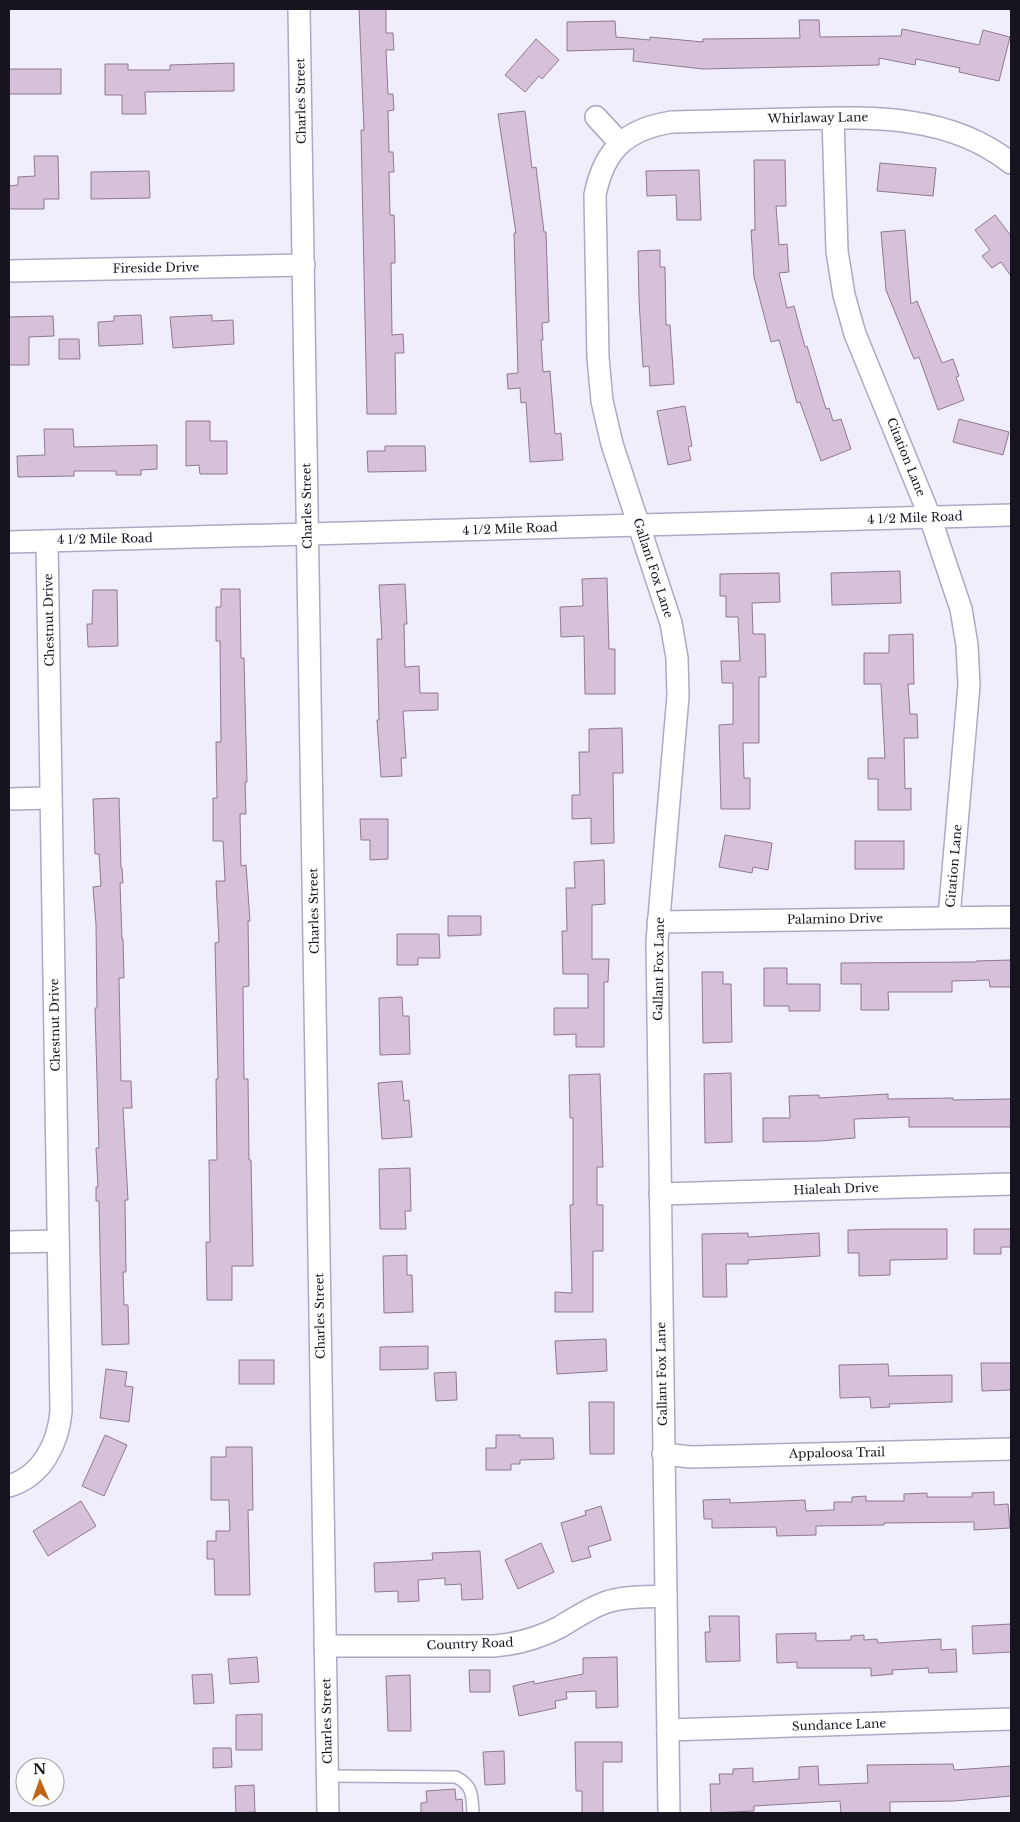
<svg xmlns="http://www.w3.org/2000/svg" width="1020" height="1822" viewBox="0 0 1020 1822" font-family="'Libre Baskerville',serif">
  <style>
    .building { fill: #d7c0d9; stroke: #8e7991 }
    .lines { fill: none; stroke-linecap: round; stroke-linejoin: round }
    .lane-casing { stroke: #aea8c5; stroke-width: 14 }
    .street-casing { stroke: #aea8c5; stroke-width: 24 }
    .lane { stroke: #fff; stroke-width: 11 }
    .street { stroke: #fff; stroke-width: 21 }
    .labels { text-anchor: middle; stroke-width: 5; stroke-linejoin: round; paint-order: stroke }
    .street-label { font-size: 12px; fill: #17141f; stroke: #fefefe }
  </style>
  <rect width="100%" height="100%" fill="#f1eefb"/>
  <g class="building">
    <polygon points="359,9 386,9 386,33 393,33 394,50 386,50 388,94 393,94 394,110 388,111 389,152 393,152 394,172 389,172 390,215 394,215 395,247 395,263 391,263 392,335 403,334 404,353 395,353 396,414 367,414 361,130 364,130"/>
    <polygon points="799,20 819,20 820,37 901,36 902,29 979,45 983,30 1010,37 999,81 959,72 960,68 916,59 915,65 879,58 879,65 703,69 633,61 634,49 567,51 567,22 615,21 616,37 650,40 650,37 703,42 703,39 800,38"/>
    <polygon points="536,39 559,60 542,79 539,76 525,92 505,75"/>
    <polygon points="234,63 234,91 145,92 146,114 122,114 122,95 105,95 105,64 128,64 128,70 170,70 170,65"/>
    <rect x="9" y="69" width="52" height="25"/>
    <polygon points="525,111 532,168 536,167 544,232 546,232 549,322 542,323 543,340 541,340 543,372 550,371 555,434 561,433 563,460 530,462 526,402 521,403 520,388 508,389 507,374 518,373 514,233 516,233 498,114"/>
    <polygon points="34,156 58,156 59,199 44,199 44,209 9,209 9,186 18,185 18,177 35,176"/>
    <polygon points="754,160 785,160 786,206 776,206 779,245 787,244 789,272 779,273 787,308 794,306 805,347 807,346 826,409 829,408 833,421 841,419 851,449 821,461 800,402 797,403 779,340 771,342 754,277 751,230 755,230"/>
    <polygon points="880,163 936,168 933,196 877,191"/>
    <polygon points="699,170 701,220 677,220 676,195 647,196 646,171"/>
    <polygon points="149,171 150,198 91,199 91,172"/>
    <polygon points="995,215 1011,236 1011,276 1001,262 992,268 982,256 990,250 975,230"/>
    <polygon points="905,230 911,304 917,301 942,363 953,359 959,376 956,377 964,400 938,410 919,357 914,359 886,290 881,232"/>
    <polygon points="660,250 660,267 665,267 666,325 670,325 674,384 650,386 649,366 643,367 639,300 638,251"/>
    <polygon points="141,315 143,344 99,346 98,322 114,321 114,316"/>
    <polygon points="212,315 212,321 233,320 234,344 173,348 170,317"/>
    <polygon points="53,316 54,336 29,337 29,365 9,365 9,317"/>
    <polygon points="59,339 79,339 80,359 59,359"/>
    <polygon points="685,406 692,446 688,447 691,460 668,465 657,411"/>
    <polygon points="959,419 1009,432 1003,455 953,442"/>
    <polygon points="186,421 210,421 210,441 227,441 227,474 200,474 199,465 186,466"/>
    <polygon points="44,429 73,429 74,447 157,445 157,469 141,470 141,475 116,475 116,471 74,471 74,476 18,477 17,456 45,455"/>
    <polygon points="385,446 425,446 426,471 368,472 367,451 385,451"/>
    <polygon points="900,571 901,603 832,605 831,573"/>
    <polygon points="779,573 780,602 752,603 753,634 765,634 766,677 759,677 759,743 743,743 744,778 750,778 750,809 721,809 719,725 733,724 733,683 722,683 721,661 740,661 738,617 726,617 726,596 720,596 720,574"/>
    <polygon points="607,578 609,649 615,649 615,694 585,694 584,636 561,637 560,607 583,606 582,579"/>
    <polygon points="405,584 407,624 404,624 405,667 419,666 420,693 438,693 438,710 403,711 406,758 401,758 402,776 381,777 377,720 379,720 377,639 382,639 379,585"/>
    <polygon points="221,589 240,589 241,658 244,658 247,782 245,782 246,814 240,814 241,866 246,865 250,921 248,921 249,986 243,987 244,1079 248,1079 249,1160 251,1160 253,1266 232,1266 232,1300 207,1300 206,1242 210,1242 209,1160 217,1160 216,1079 218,1079 215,943 219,942 216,881 225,881 223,841 213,841 213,798 217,798 216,742 221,742 220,641 216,641 216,607 221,607"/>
    <polygon points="93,590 117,590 118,646 88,647 87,624 92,624"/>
    <polygon points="913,634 914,684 908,684 910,714 917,714 918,738 904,738 905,789 911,788 911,810 878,810 878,779 868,779 868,758 885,758 881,684 864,684 864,653 889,653 889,635"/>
    <polygon points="622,728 623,773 613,773 614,843 591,844 591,818 572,819 572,795 580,795 579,752 589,752 589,729"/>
    <polygon points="119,798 121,868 122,868 123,883 120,883 122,939 123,939 124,978 119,978 121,1081 131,1081 132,1108 123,1108 128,1200 125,1200 126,1272 123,1272 124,1305 128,1305 129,1344 102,1345 99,1201 96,1201 96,1187 98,1187 96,1148 99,1148 95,1008 97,1008 96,924 93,887 101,886 99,854 95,854 93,799"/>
    <polygon points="360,819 388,819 388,859 370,860 370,840 361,840"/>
    <polygon points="725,835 772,843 768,870 753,867 752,873 719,867"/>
    <rect x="855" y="841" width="49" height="28"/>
    <polygon points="604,860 605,904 592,905 592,959 609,959 608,982 604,982 604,1047 576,1047 576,1034 554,1035 554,1008 588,1008 588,974 563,974 562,931 567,931 566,888 575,888 574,862"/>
    <polygon points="448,916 481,916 481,935 448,936"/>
    <polygon points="397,934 439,934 440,958 418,958 418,965 397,965"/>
    <polygon points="1011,960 1011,987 990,987 989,980 952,981 952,992 888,992 889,1010 861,1010 861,984 841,984 841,963 976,962 976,961"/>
    <polygon points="764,968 787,968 787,984 820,984 820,1011 789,1011 789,1006 764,1006"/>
    <polygon points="702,972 723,972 723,984 731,984 732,1042 703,1043"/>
    <polygon points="402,997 403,1016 409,1016 410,1054 380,1055 379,998"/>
    <polygon points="731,1073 732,1142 705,1143 704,1074"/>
    <polygon points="600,1074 603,1167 597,1167 597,1205 603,1205 603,1251 593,1251 593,1312 555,1312 555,1292 572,1293 570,1205 573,1205 573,1118 570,1118 569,1075"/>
    <polygon points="402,1081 404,1101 409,1100 412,1137 382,1139 378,1083"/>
    <polygon points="888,1094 888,1099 953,1098 953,1100 1011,1099 1011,1127 909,1127 909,1117 854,1119 855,1138 820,1141 763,1142 763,1118 790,1118 789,1096 819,1095 819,1098"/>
    <polygon points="410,1168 411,1211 405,1211 406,1229 380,1229 379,1169"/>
    <polygon points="889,1229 947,1229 947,1259 890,1260 890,1275 859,1276 859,1253 848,1253 848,1230"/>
    <polygon points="974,1229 1011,1229 1011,1247 1001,1247 1001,1254 974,1254"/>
    <polygon points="748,1233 748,1237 819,1233 820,1256 748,1260 748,1264 726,1264 727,1297 703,1297 702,1234"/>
    <polygon points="407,1255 407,1275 412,1275 413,1312 384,1313 383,1256"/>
    <polygon points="606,1339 607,1371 557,1374 555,1341"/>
    <polygon points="428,1346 428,1369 380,1370 380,1347"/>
    <rect x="239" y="1360" width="35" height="24"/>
    <polygon points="981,1363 1011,1363 1011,1390 982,1391"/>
    <polygon points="888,1364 889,1376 952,1375 952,1402 889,1404 890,1407 871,1408 870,1397 840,1398 839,1365"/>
    <polygon points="106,1369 127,1372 125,1386 133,1387 129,1422 100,1418"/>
    <polygon points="456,1372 457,1400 436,1401 434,1373"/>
    <polygon points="589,1402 614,1402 614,1454 590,1454"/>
    <polygon points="105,1435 127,1445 104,1496 82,1486"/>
    <polygon points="496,1435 520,1435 520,1438 553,1438 554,1459 520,1460 520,1464 511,1464 511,1470 486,1470 486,1448 496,1448"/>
    <polygon points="226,1447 252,1447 253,1510 248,1510 250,1595 215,1595 214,1559 207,1559 207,1541 216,1541 216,1531 230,1531 229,1500 211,1500 211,1457 226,1457"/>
    <polygon points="994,1492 994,1505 1008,1504 1010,1528 974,1530 974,1522 884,1523 884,1525 816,1526 816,1535 777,1536 776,1527 712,1528 712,1519 704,1519 703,1500 730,1499 730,1503 805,1500 806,1511 834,1510 834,1502 852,1502 852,1497 866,1496 866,1501 904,1501 904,1494 927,1493 927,1497 972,1497 972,1493"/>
    <polygon points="81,1501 96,1526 48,1556 33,1531"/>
    <polygon points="601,1506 611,1540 588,1547 591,1557 572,1562 561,1523 586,1515 585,1511"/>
    <polygon points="541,1543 554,1572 518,1589 505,1560"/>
    <polygon points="480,1551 483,1599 462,1600 461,1584 445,1585 445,1578 418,1580 419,1601 398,1602 398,1591 375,1592 374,1563 433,1560 432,1553"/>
    <polygon points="709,1616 739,1616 740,1661 706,1662 705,1632 710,1632"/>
    <polygon points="1011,1624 1011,1652 973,1654 972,1626"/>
    <polygon points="816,1633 816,1641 851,1640 851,1636 864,1635 864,1640 877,1639 878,1643 941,1639 941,1650 956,1649 957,1672 929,1673 928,1668 892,1670 893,1674 871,1676 871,1668 797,1668 797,1662 777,1663 776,1634"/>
    <polygon points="257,1657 259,1682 230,1684 228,1659"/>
    <polygon points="617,1657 618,1707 596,1708 596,1691 566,1692 567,1699 555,1701 556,1708 519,1716 513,1686 534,1681 534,1684 583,1674 583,1658"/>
    <polygon points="469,1670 490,1670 490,1692 470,1692"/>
    <polygon points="212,1674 214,1703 194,1704 192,1675"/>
    <polygon points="410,1675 411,1731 388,1731 386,1676"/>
    <polygon points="262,1714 262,1750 236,1750 236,1715"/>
    <polygon points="575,1742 622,1742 622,1762 603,1762 603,1813 582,1813 582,1791 576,1791"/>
    <polygon points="213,1748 231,1748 232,1767 213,1768"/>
    <polygon points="504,1751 505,1784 485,1785 483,1752"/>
    <polygon points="953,1764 954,1770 1011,1766 1011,1796 954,1801 890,1802 890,1813 841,1813 840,1801 754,1806 754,1811 711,1813 710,1784 720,1784 719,1774 733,1774 733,1769 753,1768 753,1782 799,1779 799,1767 818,1766 819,1785 868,1783 867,1765"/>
    <polygon points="254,1785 255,1812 236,1813 235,1786"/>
    <polygon points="455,1789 456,1800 462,1799 463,1813 421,1813 421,1803 427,1802 426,1791"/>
  </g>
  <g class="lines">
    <g class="lane-casing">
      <path id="lane" d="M 327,1776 L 456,1777 C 473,1786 472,1795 473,1813"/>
    </g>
    <g class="street-casing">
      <g id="street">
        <polyline points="299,9 328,1813"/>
        <polyline points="596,117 620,143"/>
        <polyline points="833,118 837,251 844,295 855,334 930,517 961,609 967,645 969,685 949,917"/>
        <polyline points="9,271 304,265"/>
        <polyline points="9,542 1011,515"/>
        <polyline points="9,799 51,798"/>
        <polyline points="658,922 1011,917"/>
        <polyline points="660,1194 1011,1184"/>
        <polyline points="9,1242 58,1241"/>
        <polyline points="663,1454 691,1457 1011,1449"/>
        <path d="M 9,1486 C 42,1476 58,1444 61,1412 L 47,541"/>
        <path d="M 325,1646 L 494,1646 C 518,1644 539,1638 560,1627 C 575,1618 588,1609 604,1603 C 624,1596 645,1597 666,1596"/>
        <polyline points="668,1730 1011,1719"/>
        <path d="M 669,1813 L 657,941 L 678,696 L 677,658 L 671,623 L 612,444 L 602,401 L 598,358 L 595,195 C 604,150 626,129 672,122 C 712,121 753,120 793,119 C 869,117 948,113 1011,163"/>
      </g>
    </g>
    <use href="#lane" class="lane"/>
    <use href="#street" class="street"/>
  </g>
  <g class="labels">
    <g class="street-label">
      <text transform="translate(301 101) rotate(-91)" y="4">Charles Street</text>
      <text transform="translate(818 118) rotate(-1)" y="4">Whirlaway Lane</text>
      <text transform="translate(156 268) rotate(-1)" y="4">Fireside Drive</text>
      <text transform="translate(906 457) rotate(68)" y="4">Citation Lane</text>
      <text transform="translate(307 506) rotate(-91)" y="4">Charles Street</text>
      <text transform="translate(915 518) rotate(-2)" y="4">4 1/2 Mile Road</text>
      <text transform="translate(510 529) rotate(-2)" y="4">4 1/2 Mile Road</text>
      <text transform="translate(105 539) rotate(-1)" y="4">4 1/2 Mile Road</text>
      <text transform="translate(653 568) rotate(72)" y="4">Gallant Fox Lane</text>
      <text transform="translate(49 620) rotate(-91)" y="4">Chestnut Drive</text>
      <text transform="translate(954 866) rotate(-85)" y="4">Citation Lane</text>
      <text transform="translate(314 911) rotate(-91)" y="4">Charles Street</text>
      <text transform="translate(835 919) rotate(-1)" y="4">Palamino Drive</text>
      <text transform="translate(659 969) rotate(-89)" y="4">Gallant Fox Lane</text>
      <text transform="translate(55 1025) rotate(-91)" y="4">Chestnut Drive</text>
      <text transform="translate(836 1189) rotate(-2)" y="4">Hialeah Drive</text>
      <text transform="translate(320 1316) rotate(-91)" y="4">Charles Street</text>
      <text transform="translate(662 1374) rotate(-91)" y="4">Gallant Fox Lane</text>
      <text transform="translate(837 1453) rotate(-1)" y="4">Appaloosa Trail</text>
      <text transform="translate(470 1644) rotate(-2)" y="4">Country Road</text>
      <text transform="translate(327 1721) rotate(-91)" y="4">Charles Street</text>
      <text transform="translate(839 1725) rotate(-2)" y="4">Sundance Lane</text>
    </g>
  </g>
  <rect width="1020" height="1822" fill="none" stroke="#17141f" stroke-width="20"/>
  <g transform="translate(40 1782) rotate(358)"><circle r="24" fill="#fefefe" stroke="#a2a0a5"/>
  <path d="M0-4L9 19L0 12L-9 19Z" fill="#c06313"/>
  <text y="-8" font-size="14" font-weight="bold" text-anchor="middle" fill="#17141f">N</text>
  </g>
</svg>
